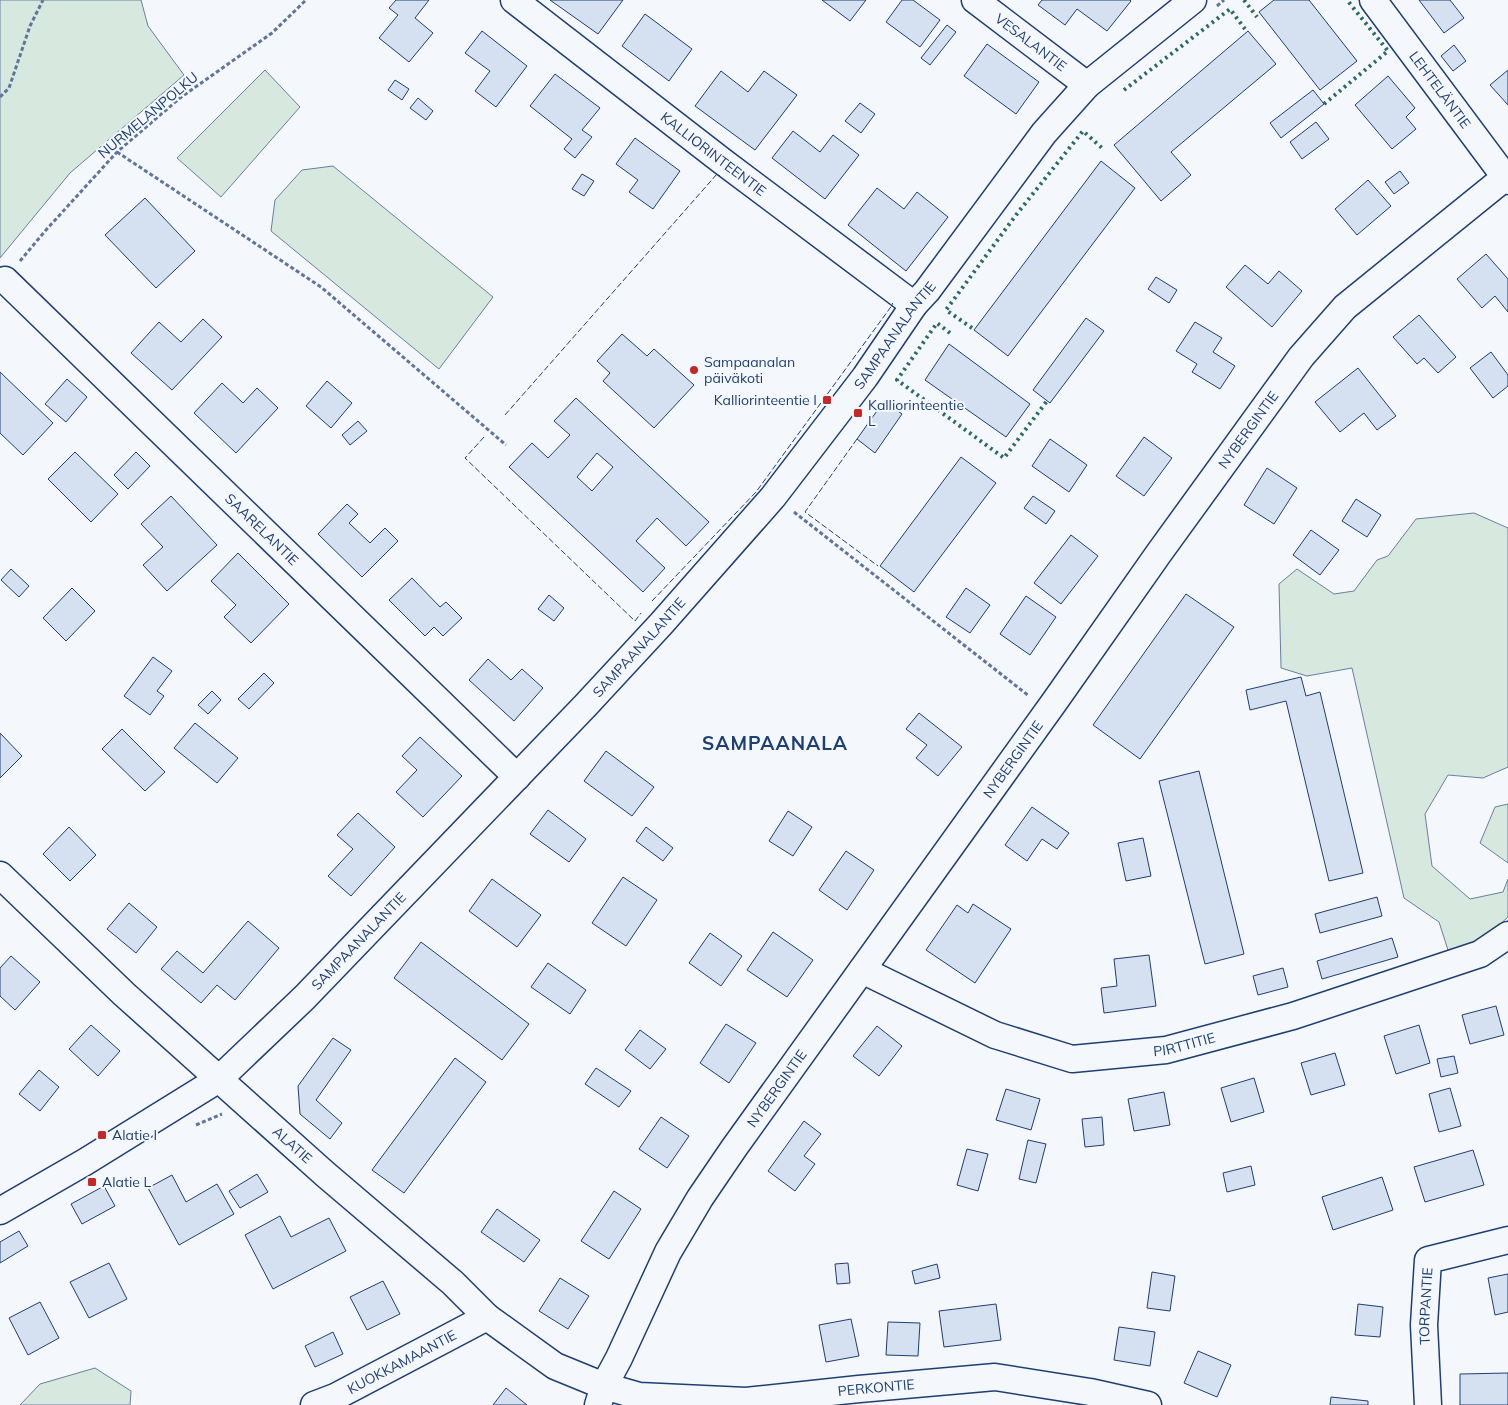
<svg xmlns="http://www.w3.org/2000/svg" width="1508" height="1405" viewBox="0 0 1508 1405" font-family="Mulish,sans-serif">
  <style>
    .green { fill: #d7e8df; stroke: #687fa3 }
    .building { fill: #d5e0f0; stroke: #1d3f73; fill-rule: evenodd }
    .lines { fill: none; stroke-linecap: round; stroke-linejoin: round }
    .minor-casing { stroke: #1d3f73; stroke-width: 29 }
    .path { stroke: #5e769c; stroke-width: 3; stroke-dasharray: 4 2.5; stroke-linecap: butt }
    .minor { stroke: #f4f7fb; stroke-width: 26 }
    .hedge { stroke: #2c6c60; stroke-width: 4; stroke-dasharray: 2.5 4; stroke-linecap: butt }
    .fence { stroke: #1d3f73; stroke-width: 1; stroke-dasharray: 6 2.5; stroke-linecap: butt }
    .poi-dot { fill: #c62828; stroke: #f4f7fb; stroke-width: 2 }
    .labels { text-anchor: middle; stroke-width: 4; stroke-linejoin: round; paint-order: stroke }
    .street-label { font-size: 14px; fill: #1d3f73; stroke: #f4f7fb }
    .poi-label { font-size: 14px; fill: #1d3f73; stroke: #f4f7fb; text-anchor: start }
    .district-label { font-size: 19px; font-weight: bold; letter-spacing: 1px; fill: #1d3f73; stroke: #f4f7fb }
  </style>
  <rect width="100%" height="100%" fill="#f4f7fb"/>
  <g class="green">
    <polygon points="0,0 141,0 148,26 184,75 70,173 0,258"/>
    <polygon points="265,70 300,107 221,197 177,158"/>
    <polygon points="333,166 493,297 439,369 271,231 275,200 302,170"/>
    <polygon points="1474,513 1508,528 1508,767 1483,778 1448,775 1425,814 1432,866 1470,899 1503,892 1508,879 1508,917 1480,942 1448,950 1439,922 1404,898 1352,668 1307,676 1281,668 1279,584 1297,569 1334,594 1354,591 1377,560 1388,556 1416,519"/>
    <polygon points="1508,804 1508,863 1480,843 1495,807"/>
    <polygon points="95,1368 131,1391 130,1405 20,1405 40,1384"/>
  </g>
  <g class="building">
    <polygon points="396,0 429,0 415,18 433,33 409,62 379,38 398,15 389,8"/>
    <polygon points="550,0 623,0 598,34"/>
    <polygon points="822,0 866,0 850,21"/>
    <polygon points="902,0 913,0 940,20 920,47 886,22"/>
    <polygon points="1042,0 1130,0 1131,1 1107,31 1077,9 1065,25 1038,5"/>
    <polygon points="1274,0 1309,0 1357,61 1320,90 1259,12"/>
    <polygon points="1419,0 1450,0 1464,18 1444,33"/>
    <polygon points="645,14 692,49 669,81 622,46"/>
    <polygon points="947,25 956,32 930,65 921,58"/>
    <polygon points="482,31 527,66 496,107 475,91 490,71 465,53"/>
    <polygon points="1248,31 1276,64 1171,152 1191,175 1161,201 1114,145"/>
    <polygon points="987,44 1039,82 1016,114 964,76"/>
    <polygon points="1454,45 1466,61 1453,71 1441,56"/>
    <polygon points="1508,70 1508,105 1490,85"/>
    <polygon points="721,71 748,92 764,71 797,95 755,150 695,106"/>
    <polygon points="555,74 600,108 582,130 592,137 575,158 564,149 572,139 530,106"/>
    <polygon points="1388,76 1415,108 1406,117 1416,129 1392,149 1355,105"/>
    <polygon points="395,80 409,89 402,100 388,90"/>
    <polygon points="1313,90 1324,104 1281,138 1270,123"/>
    <polygon points="418,98 433,111 426,120 410,108"/>
    <polygon points="860,103 875,114 861,133 845,121"/>
    <polygon points="1316,122 1329,139 1302,159 1290,142"/>
    <polygon points="793,131 820,152 833,135 859,155 825,199 772,158"/>
    <polygon points="635,138 680,171 653,209 629,192 638,180 616,164"/>
    <polygon points="1101,161 1135,188 1008,356 974,330"/>
    <polygon points="1400,171 1409,183 1394,194 1385,182"/>
    <polygon points="582,174 594,181 584,196 572,189"/>
    <polygon points="1368,180 1391,206 1357,235 1335,209"/>
    <polygon points="877,188 904,209 917,192 948,217 906,271 848,225"/>
    <polygon points="145,198 195,251 156,288 105,235"/>
    <polygon points="1486,254 1508,279 1508,312 1495,296 1482,308 1457,279"/>
    <polygon points="1245,265 1268,284 1279,271 1302,291 1272,327 1226,287"/>
    <polygon points="1156,277 1177,290 1169,303 1148,289"/>
    <polygon points="1419,315 1456,357 1438,373 1424,358 1417,364 1393,337"/>
    <polygon points="1086,318 1104,331 1050,403 1033,390"/>
    <polygon points="203,319 222,337 172,390 131,353 159,322 181,342"/>
    <polygon points="1195,322 1222,338 1213,352 1235,366 1220,389 1192,372 1197,364 1176,351"/>
    <polygon points="622,334 647,356 654,349 694,385 654,428 603,381 610,373 597,361"/>
    <polygon points="949,344 1030,404 1006,437 925,380"/>
    <polygon points="1491,352 1508,375 1508,386 1493,398 1470,368"/>
    <polygon points="1358,368 1396,416 1377,430 1364,413 1340,432 1315,402"/>
    <polygon points="0,372 53,423 23,455 0,433"/>
    <polygon points="67,379 87,397 66,422 45,404"/>
    <polygon points="327,381 352,403 331,428 306,406"/>
    <polygon points="222,383 243,403 257,388 278,408 236,453 194,413"/>
    <path d="M 576,398 L 709,522 L 686,546 L 657,518 L 636,541 L 665,568 L 643,592 L 509,467 L 532,443 L 548,458 L 570,435 L 554,421 ZM 597,453 L 613,467 L 592,491 L 577,477 Z"/>
    <polygon points="884,401 902,414 875,453 857,439"/>
    <polygon points="358,421 367,431 350,445 342,435"/>
    <polygon points="1144,437 1172,458 1144,496 1116,476"/>
    <polygon points="1050,439 1087,465 1069,492 1032,466"/>
    <polygon points="75,452 118,494 91,522 48,479"/>
    <polygon points="136,452 150,466 128,489 114,475"/>
    <polygon points="961,457 996,483 914,592 880,566"/>
    <polygon points="1267,468 1297,488 1274,524 1244,505"/>
    <polygon points="171,496 217,545 167,591 143,565 163,547 141,524"/>
    <polygon points="1033,496 1055,511 1046,524 1024,508"/>
    <polygon points="1356,499 1381,515 1367,537 1342,521"/>
    <polygon points="347,504 358,514 349,523 370,543 385,528 398,541 362,577 318,534"/>
    <polygon points="1311,530 1339,550 1320,575 1293,555"/>
    <polygon points="1071,535 1098,556 1061,604 1034,583"/>
    <polygon points="238,553 289,604 251,643 224,617 236,605 211,581"/>
    <polygon points="11,569 29,586 19,597 1,580"/>
    <polygon points="412,578 440,607 446,602 462,618 443,636 434,627 425,636 389,600"/>
    <polygon points="72,588 95,611 66,641 43,618"/>
    <polygon points="966,588 990,605 970,633 946,617"/>
    <polygon points="1186,594 1234,627 1140,759 1093,725"/>
    <polygon points="549,595 564,608 554,621 538,609"/>
    <polygon points="1026,596 1056,617 1030,655 1000,634"/>
    <polygon points="153,657 172,671 157,691 164,696 150,715 124,696"/>
    <polygon points="488,659 511,680 522,669 543,688 514,721 469,680"/>
    <polygon points="264,673 274,683 249,709 238,699"/>
    <polygon points="1301,677 1306,696 1320,692 1363,873 1329,881 1286,701 1250,710 1246,690"/>
    <polygon points="212,691 221,700 208,714 198,705"/>
    <polygon points="919,713 962,747 938,776 916,758 927,745 906,729"/>
    <polygon points="195,723 238,758 217,783 174,748"/>
    <polygon points="122,729 165,772 145,791 102,749"/>
    <polygon points="0,733 22,756 0,778"/>
    <polygon points="420,737 462,776 423,817 396,792 417,770 402,756"/>
    <polygon points="606,751 654,787 632,816 584,781"/>
    <polygon points="1199,771 1244,954 1205,964 1159,781"/>
    <polygon points="1032,807 1069,833 1057,849 1042,839 1027,861 1005,845"/>
    <polygon points="548,810 586,839 569,862 530,834"/>
    <polygon points="788,811 812,827 793,856 769,841"/>
    <polygon points="358,813 395,847 351,896 328,876 353,849 337,835"/>
    <polygon points="69,827 96,855 70,881 43,854"/>
    <polygon points="646,827 673,848 663,861 636,841"/>
    <polygon points="1143,838 1151,876 1126,881 1118,843"/>
    <polygon points="846,851 874,870 847,910 819,890"/>
    <polygon points="623,877 657,900 626,946 592,923"/>
    <polygon points="492,879 541,915 517,947 469,911"/>
    <polygon points="1377,897 1382,916 1320,933 1315,914"/>
    <polygon points="129,903 157,927 136,953 107,929"/>
    <polygon points="973,904 1011,929 975,983 926,950 957,905 968,913"/>
    <polygon points="248,921 279,948 235,1000 217,985 201,1003 161,969 177,951 203,973"/>
    <polygon points="773,932 813,960 787,997 747,970"/>
    <polygon points="710,933 742,956 721,986 689,963"/>
    <polygon points="1392,938 1398,957 1322,979 1317,961"/>
    <polygon points="421,942 529,1024 502,1060 394,978"/>
    <polygon points="1149,955 1156,1006 1104,1013 1101,988 1117,986 1114,959"/>
    <polygon points="11,956 40,982 15,1010 0,996 0,968"/>
    <polygon points="548,963 586,990 570,1014 531,987"/>
    <polygon points="1283,968 1288,987 1258,995 1253,976"/>
    <polygon points="1496,1006 1504,1035 1470,1044 1462,1015"/>
    <polygon points="726,1024 756,1043 729,1083 700,1063"/>
    <polygon points="91,1025 120,1051 98,1076 69,1049"/>
    <polygon points="1419,1025 1430,1063 1396,1074 1384,1036"/>
    <polygon points="877,1026 902,1046 879,1076 853,1056"/>
    <polygon points="640,1030 666,1049 650,1069 625,1050"/>
    <polygon points="333,1038 351,1050 316,1100 342,1123 330,1139 300,1114 298,1086"/>
    <polygon points="1335,1053 1345,1085 1311,1095 1301,1063"/>
    <polygon points="1454,1056 1458,1073 1441,1077 1437,1059"/>
    <polygon points="455,1058 486,1082 404,1193 372,1170"/>
    <polygon points="596,1068 631,1091 619,1107 585,1084"/>
    <polygon points="39,1070 59,1087 40,1111 19,1094"/>
    <polygon points="1254,1078 1264,1112 1231,1122 1221,1088"/>
    <polygon points="1450,1088 1461,1126 1439,1132 1429,1094"/>
    <polygon points="1006,1089 1040,1099 1031,1130 996,1120"/>
    <polygon points="1164,1092 1170,1125 1134,1131 1128,1099"/>
    <polygon points="661,1117 689,1136 667,1168 639,1149"/>
    <polygon points="1102,1117 1104,1145 1085,1147 1082,1119"/>
    <polygon points="804,1121 821,1134 804,1156 815,1164 795,1191 768,1171"/>
    <polygon points="1028,1140 1046,1144 1036,1183 1019,1179"/>
    <polygon points="967,1149 988,1154 978,1191 957,1185"/>
    <polygon points="1473,1150 1484,1185 1425,1202 1414,1167"/>
    <polygon points="1251,1166 1255,1185 1227,1192 1223,1173"/>
    <polygon points="257,1174 268,1192 240,1208 229,1191"/>
    <polygon points="172,1175 186,1202 217,1184 234,1214 179,1245 148,1188"/>
    <polygon points="1382,1177 1393,1210 1333,1230 1322,1197"/>
    <polygon points="104,1186 115,1206 82,1224 71,1204"/>
    <polygon points="614,1191 641,1209 609,1259 581,1241"/>
    <polygon points="497,1209 540,1240 524,1262 481,1232"/>
    <polygon points="280,1216 291,1237 329,1218 346,1251 273,1289 245,1235"/>
    <polygon points="19,1231 28,1246 0,1263 0,1242"/>
    <polygon points="109,1263 127,1299 89,1318 70,1282"/>
    <polygon points="848,1263 850,1283 837,1284 835,1264"/>
    <polygon points="937,1264 940,1278 915,1284 912,1271"/>
    <polygon points="1152,1272 1175,1276 1170,1311 1147,1308"/>
    <polygon points="1508,1274 1508,1312 1495,1315 1488,1278"/>
    <polygon points="560,1278 589,1296 568,1329 539,1311"/>
    <polygon points="383,1281 400,1314 367,1330 350,1297"/>
    <polygon points="40,1302 59,1338 28,1355 9,1318"/>
    <polygon points="996,1304 1001,1340 944,1347 939,1311"/>
    <polygon points="1358,1304 1383,1307 1380,1337 1355,1335"/>
    <polygon points="851,1319 859,1356 826,1362 819,1325"/>
    <polygon points="888,1322 920,1323 918,1356 886,1355"/>
    <polygon points="1119,1327 1155,1332 1150,1366 1114,1360"/>
    <polygon points="333,1332 343,1354 315,1367 305,1346"/>
    <polygon points="1198,1351 1231,1365 1217,1397 1184,1383"/>
    <polygon points="1508,1373 1508,1405 1460,1405 1460,1374"/>
    <polygon points="506,1388 527,1405 493,1405"/>
    <polygon points="1331,1397 1368,1401 1368,1405 1330,1405"/>
  </g>
  <g class="lines">
    <g class="minor-casing">
      <g id="minor">
        <path id="s1" d="M 514,0 L 722,161 L 914,305"/>
        <path id="s2" d="M 975,0 L 1087,85"/>
        <path id="s3" d="M 1373,0 L 1508,181"/>
        <path id="s4" d="M 5,280 L 517,777"/>
        <path id="s5" d="M 0,875 L 124,994 L 325,1174 L 453,1283 L 487,1317 L 555,1366 L 604,1386 L 639,1396 L 746,1401 L 859,1389 L 995,1377 L 1090,1392 L 1148,1405"/>
        <path id="s6" d="M 862,970 L 995,1035 L 1072,1059 L 1166,1050 L 1293,1016 L 1480,954 L 1508,935"/>
        <path id="s7" d="M 0,1211 L 85,1162 L 219,1079 L 304,998 L 585,706 L 661,624 L 773,497 L 865,377 L 914,305 L 927,291 L 1044,133 L 1087,85 L 1193,0"/>
        <path id="s8" d="M 314,1405 L 335,1397 L 487,1317"/>
        <path id="s9" d="M 598,1405 L 604,1386 L 619,1358 L 668,1252 L 700,1198 L 734,1148 L 1055,701 L 1159,553 L 1301,357 L 1345,307 L 1508,175"/>
        <path id="s10" d="M 1428,1405 L 1424,1325 L 1428,1260 L 1508,1240"/>
      </g>
    </g>
    <g class="path">
      <polyline points="1217,6 1224,0"/>
      <polyline points="0,97 9,88 30,26 43,0"/>
      <polyline points="117,152 321,287 506,445"/>
      <polyline points="20,261 46,230 117,152 180,98 272,33 306,0"/>
      <polyline points="794,512 1029,696"/>
      <polyline points="196,1125 222,1114"/>
    </g>
    <use href="#minor" class="minor"/>
    <g class="hedge">
      <polyline points="1244,0 1257,17"/>
      <polyline points="1124,90 1230,9 1245,29"/>
      <polyline points="1324,104 1388,51 1347,0"/>
      <polyline points="972,328 946,310 1016,215 1083,131 1102,148"/>
      <polyline points="950,333 937,323 897,380 1004,458 1047,401"/>
    </g>
    <g class="fence">
      <polyline points="505,415 717,174 720,176"/>
      <polyline points="484,437 465,458 635,621 641,613"/>
      <polyline points="857,439 805,512 878,566"/>
      <polyline points="652,601 756,492 893,304 892,303"/>
    </g>
  </g>
  <g class="poi-dot">
    <circle cx="694" cy="370" r="5"/>
    <rect x="822" y="395" width="10" height="10" rx="2.5"/>
    <rect x="853" y="408" width="10" height="10" rx="2.5"/>
    <rect x="97" y="1130" width="10" height="10" rx="2.5"/>
    <rect x="87" y="1177" width="10" height="10" rx="2.5"/>
  </g>
  <g class="labels">
    <g class="street-label">
      <text dy="5" stroke="none"><textPath href="#s2" startOffset="70">VESALANTIE</textPath></text>
      <text dy="5" stroke="none"><textPath href="#s3" startOffset="112">LEHTELÄNTIE</textPath></text>
      <text transform="translate(148 115) rotate(-40)" y="5">NURMELANPOLKU</text>
      <text dy="5" stroke="none"><textPath href="#s1" startOffset="252">KALLIORINTEENTIE</textPath></text>
      <text dy="5" stroke="none"><textPath href="#s7" startOffset="1262">SAMPAANALANTIE</textPath></text>
      <text dy="5" stroke="none"><textPath href="#s9" startOffset="1175">NYBERGINTIE</textPath></text>
      <text dy="5" stroke="none"><textPath href="#s4" startOffset="358">SAARELANTIE</textPath></text>
      <text dy="5" stroke="none"><textPath href="#s7" startOffset="858">SAMPAANALANTIE</textPath></text>
      <text dy="5" stroke="none"><textPath href="#s9" startOffset="770">NYBERGINTIE</textPath></text>
      <text dy="5" stroke="none"><textPath href="#s7" startOffset="452">SAMPAANALANTIE</textPath></text>
      <text dy="5" stroke="none"><textPath href="#s6" startOffset="342">PIRTTITIE</textPath></text>
      <text dy="5" stroke="none"><textPath href="#s9" startOffset="365">NYBERGINTIE</textPath></text>
      <text dy="5" stroke="none"><textPath href="#s5" startOffset="398">ALATIE</textPath></text>
      <text dy="5" stroke="none"><textPath href="#s10" startOffset="99">TORPANTIE</textPath></text>
      <text dy="5" stroke="none"><textPath href="#s8" startOffset="98">KUOKKAMAANTIE</textPath></text>
      <text dy="5" stroke="none"><textPath href="#s5" startOffset="1069">PERKONTIE</textPath></text>
    </g>
    <g class="poi-label">
      <text x="704" y="367">Sampaanalan<tspan x="704" dy="16">päiväkoti</tspan></text>
      <text x="817" y="405" text-anchor="end">Kalliorinteentie I</text>
      <text x="868" y="410">Kalliorinteentie<tspan x="868" dy="16">L</tspan></text>
      <text x="112" y="1140">Alatie I</text>
      <text x="102" y="1187">Alatie L</text>
    </g>
    <g class="district-label">
      <text x="775" y="750">SAMPAANALA</text>
    </g>
  </g>
</svg>
